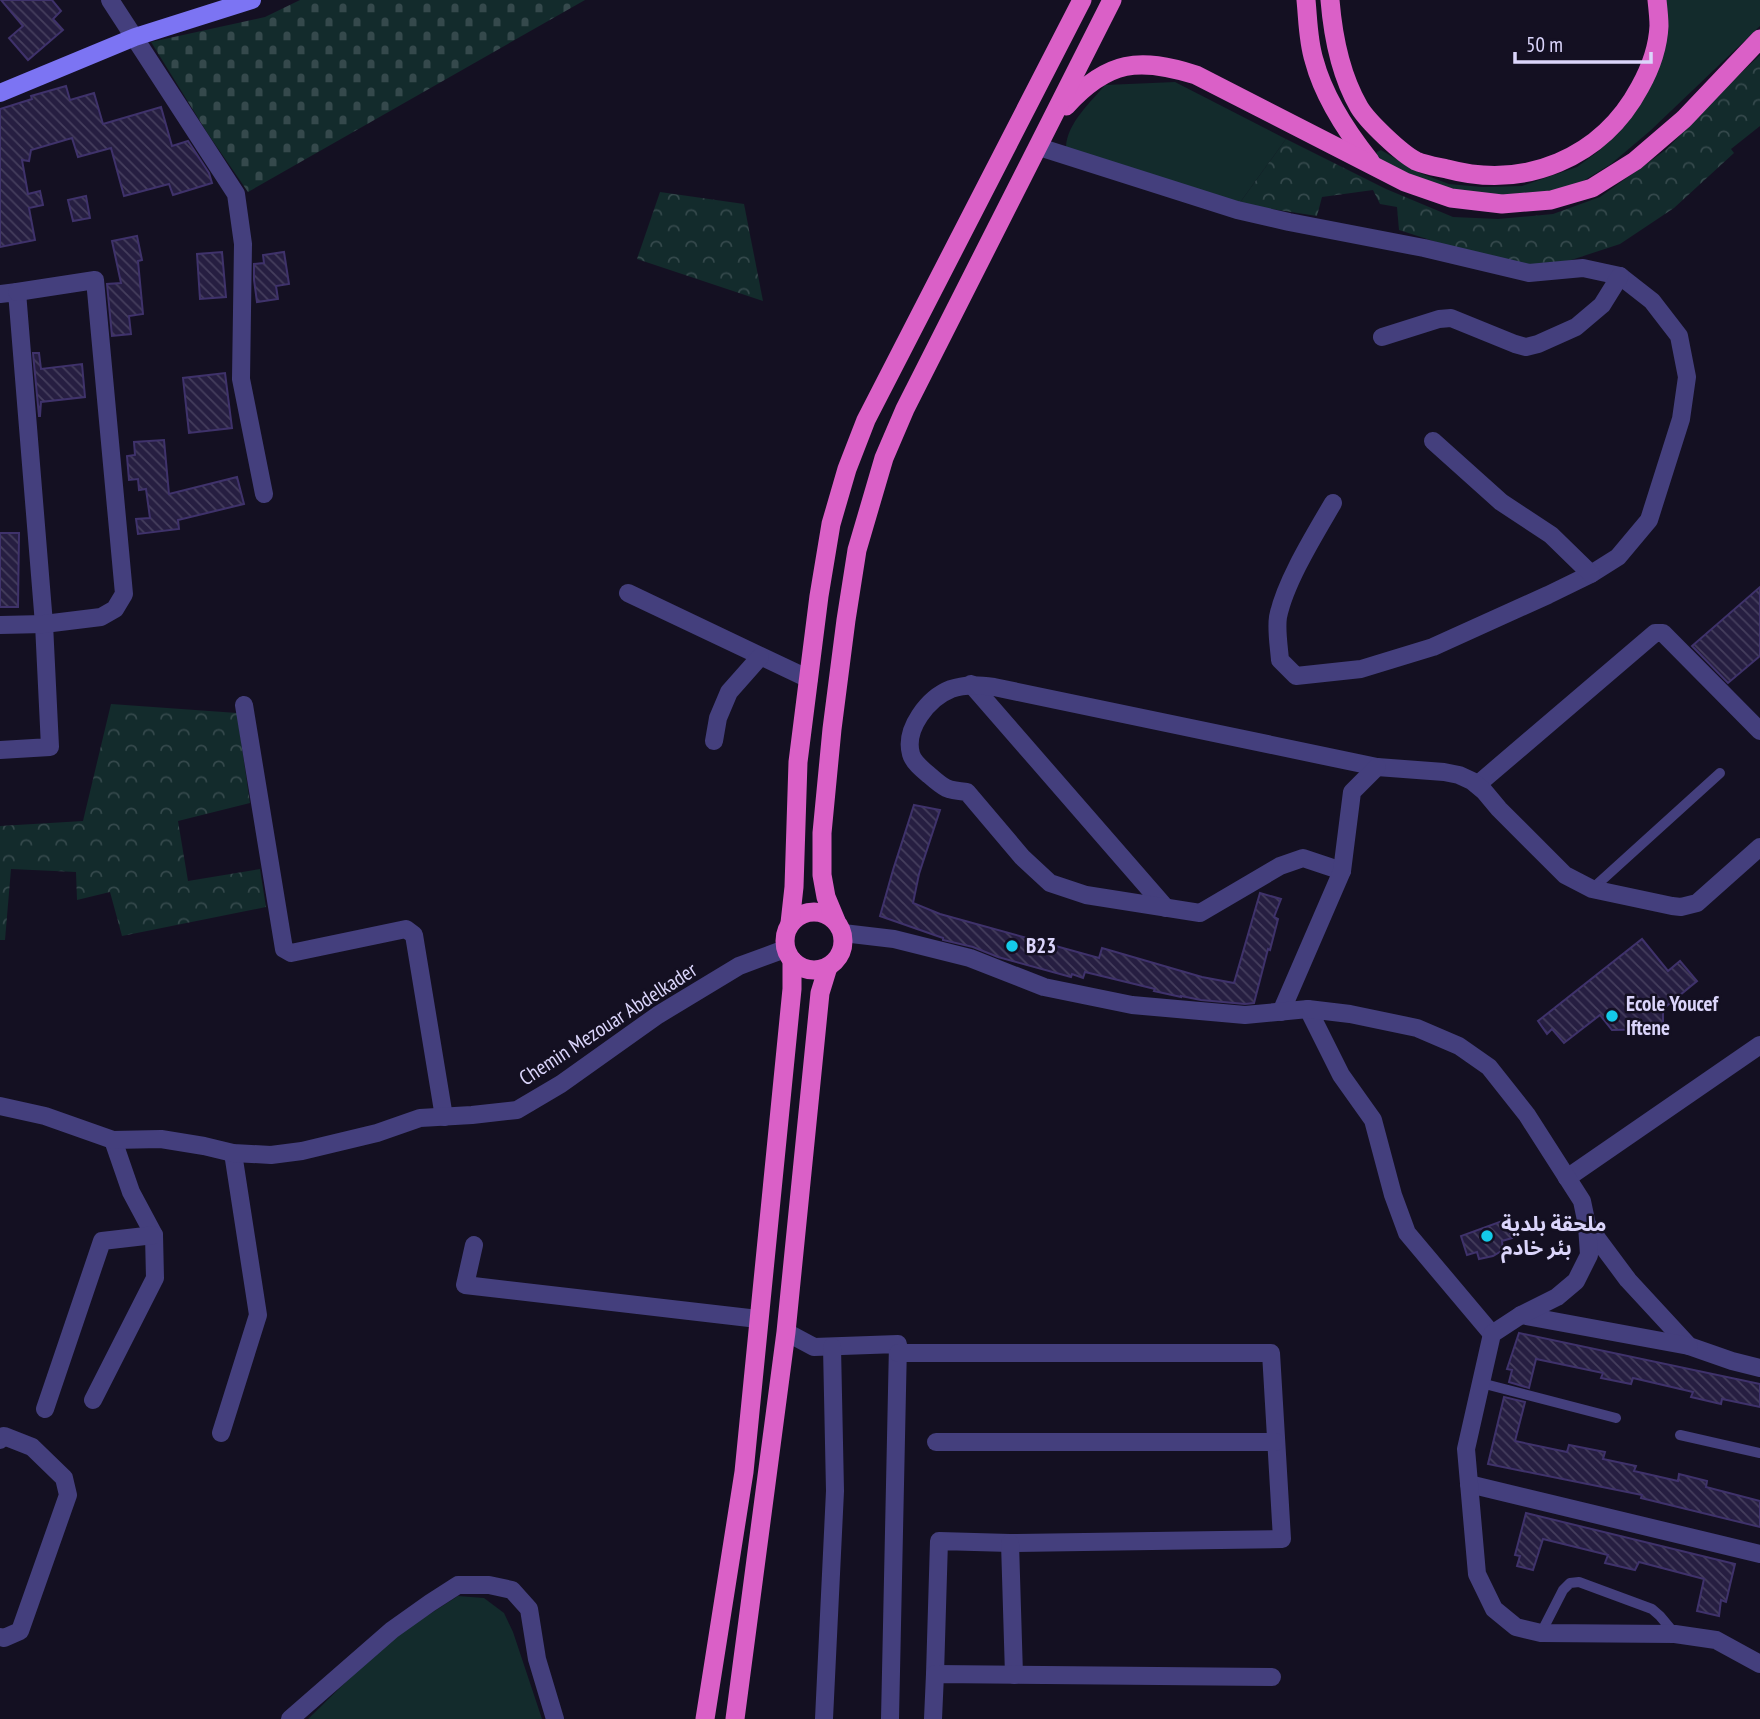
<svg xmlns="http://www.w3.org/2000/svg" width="1760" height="1719" viewBox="0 0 1760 1719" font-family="'PT Sans Narrow','Noto Sans Arabic',sans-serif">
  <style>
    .grass { fill: #132b2c }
    .forest { fill: url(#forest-crowns) }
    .cemetery { fill: url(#cemetery-stones) }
    .building { fill: url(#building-back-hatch); stroke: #3f326b; stroke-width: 2 }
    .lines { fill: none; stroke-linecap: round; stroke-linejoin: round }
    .service { stroke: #443f7d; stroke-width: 10 }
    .minor { stroke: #443f7d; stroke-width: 18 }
    .tertiary { stroke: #443f7d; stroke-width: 18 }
    .secondary { stroke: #7c74f3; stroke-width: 18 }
    .trunk { stroke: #da60c7; stroke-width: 19 }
    .poi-dot { fill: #14cae8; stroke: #141022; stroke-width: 2.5 }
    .labels { text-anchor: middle; stroke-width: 5; stroke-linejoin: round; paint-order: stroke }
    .poi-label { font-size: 21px; font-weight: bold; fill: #dbd5fb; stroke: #141022; text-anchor: start }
    .street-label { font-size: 21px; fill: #dbd5fb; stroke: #141022 }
  </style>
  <defs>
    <pattern id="forest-crowns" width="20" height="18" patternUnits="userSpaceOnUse" patternTransform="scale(1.75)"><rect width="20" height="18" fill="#132b2c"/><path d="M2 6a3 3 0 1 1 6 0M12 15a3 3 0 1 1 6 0" fill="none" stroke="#35494c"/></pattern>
    <pattern id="cemetery-stones" width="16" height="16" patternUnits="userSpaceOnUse" patternTransform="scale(1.75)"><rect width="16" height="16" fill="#132b2c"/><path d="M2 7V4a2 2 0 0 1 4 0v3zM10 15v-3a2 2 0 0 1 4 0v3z" fill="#35494c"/></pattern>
    <pattern id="building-back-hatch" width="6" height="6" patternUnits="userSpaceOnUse" patternTransform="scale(1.75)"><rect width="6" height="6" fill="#261e41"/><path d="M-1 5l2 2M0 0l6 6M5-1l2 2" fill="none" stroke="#453e5d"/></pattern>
  </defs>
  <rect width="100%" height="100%" fill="#141022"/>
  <g class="grass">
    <polygon points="1663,0 1760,0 1760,26 1650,131 1611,164 1580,183 1546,192 1505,198 1439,188 1382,161 1376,156 1377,152 1381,150 1420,173 1449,184 1482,187 1522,186 1577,167 1600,150 1627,119"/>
    <path d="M 1175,82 L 1286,139 L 1239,204 L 1066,147 C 1067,123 1091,102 1105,85 Z"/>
    <polygon points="458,1596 484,1598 504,1613 513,1632 542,1719 308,1719 356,1672 403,1631"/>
  </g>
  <g class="forest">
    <polygon points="1760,55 1760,126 1731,149 1734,153 1674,208 1620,244 1565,262 1527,265 1480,256 1399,230 1397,207 1380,204 1373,190 1322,197 1317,216 1239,204 1286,139 1386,189 1453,217 1498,219 1553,214 1600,197 1667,149 1721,92"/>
    <polygon points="660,192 744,204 763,301 637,259"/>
    <polygon points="111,704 237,713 250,803 178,821 188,881 260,869 266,907 122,936 110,892 77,900 76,872 11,869 5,940 0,940 0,826 83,821"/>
  </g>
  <polygon class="cemetery" points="300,0 585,0 248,192 208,134 151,42 265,17"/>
  <g class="building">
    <polygon points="1,0 52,0 61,11 53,19 63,30 28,60 9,38 23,26"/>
    <polygon points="66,86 70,100 94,93 103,124 161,107 172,146 188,141 209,173 212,183 173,195 169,184 124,196 111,148 78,157 72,138 31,150 29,161 22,160 28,194 40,191 43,205 29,208 35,240 0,247 0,109 32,99 31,96"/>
    <polygon points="86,196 90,218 73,221 68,200"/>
    <polygon points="137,236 142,260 138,261 143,314 129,316 131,334 112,336 107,284 121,283 112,241"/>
    <polygon points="222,252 226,297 200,299 197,254"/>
    <polygon points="284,252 289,284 276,286 278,299 257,302 254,280 254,264 264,263 263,255"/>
    <polygon points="33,353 39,353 41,369 82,364 85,397 41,402 40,416 39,416"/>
    <polygon points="225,373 232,428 189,433 183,378"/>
    <polygon points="164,440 169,494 237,477 244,504 178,520 179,529 138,534 136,519 150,518 146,489 139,490 138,479 129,480 127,456 135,455 134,442"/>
    <polygon points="0,533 19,533 18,607 0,607"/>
    <polygon points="1760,587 1760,656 1728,683 1692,646"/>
    <polygon points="914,805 940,810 919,874 913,903 940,914 1099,958 1102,948 1202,977 1234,983 1260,893 1281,899 1274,917 1278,919 1270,950 1268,949 1254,1003 1245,1004 1201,1000 1181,996 1181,997 1154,991 1155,989 1085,972 1083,978 1072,974 1071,977 998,957 973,947 943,940 943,938 880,916 893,870"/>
    <polygon points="1642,939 1668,971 1680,961 1697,981 1663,1009 1663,1029 1612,1030 1600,1015 1564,1043 1552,1029 1547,1034 1538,1021"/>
    <polygon points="1505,1220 1512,1238 1502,1241 1503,1250 1493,1256 1479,1259 1477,1252 1467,1255 1461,1236"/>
    <polygon points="1519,1333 1760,1384 1760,1407 1722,1399 1721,1404 1691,1397 1693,1392 1633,1378 1631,1384 1601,1378 1603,1373 1536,1359 1529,1388 1509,1382 1512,1370 1507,1369"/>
    <polygon points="1504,1397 1525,1402 1515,1441 1567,1452 1569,1445 1605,1452 1603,1459 1636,1466 1634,1471 1678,1481 1679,1474 1707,1481 1706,1487 1760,1501 1760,1527 1641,1498 1642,1495 1488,1464"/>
    <polygon points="1526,1513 1735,1564 1726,1602 1721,1600 1719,1616 1697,1611 1704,1579 1639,1562 1635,1570 1605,1563 1608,1555 1543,1539 1533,1570 1517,1566 1520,1556 1515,1555"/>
  </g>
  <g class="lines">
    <g class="service">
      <polyline points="1592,889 1720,773"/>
      <polyline points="1481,1383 1616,1418"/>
      <polyline points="1680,1435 1760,1453"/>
      <polyline points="1541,1633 1563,1590 1570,1583 1579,1582 1652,1609 1660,1616 1675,1634"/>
    </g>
    <g class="minor">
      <polyline points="110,0 236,194 243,244 241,379 264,494"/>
      <path d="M 1039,147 L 1237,210 L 1289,222 L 1424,248 L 1529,273 L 1583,268 L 1620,276 L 1652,301 L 1679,336 L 1687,377 L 1681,419 L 1649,520 L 1618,557 L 1591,574 L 1548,595 L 1433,647 L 1361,669 L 1296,676 L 1280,660 C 1279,647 1276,630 1278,617 C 1285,582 1315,534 1333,503"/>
      <polyline points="0,294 17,292 44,624 50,747 0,750"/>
      <polyline points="1382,337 1439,319 1451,318 1515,344 1526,347 1538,344 1576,327 1602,305 1620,276"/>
      <polyline points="1433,441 1501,502 1551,535 1591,574"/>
      <polyline points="628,593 809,679"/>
      <polyline points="0,625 44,624 101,617 115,609 124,594 95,280 17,292"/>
      <polyline points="971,684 1166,908"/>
      <polyline points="244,705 284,949 291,953 406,929 414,935 444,1117"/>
      <polyline points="714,741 718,718 729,692 760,657"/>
      <polyline points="1477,785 1655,633 1663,633 1760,731"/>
      <path d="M 1342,871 L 1303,858 L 1280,866 L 1200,913 L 1086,895 L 1050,883 L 1022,857 L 967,792 C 946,790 945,789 929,775 C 923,770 913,762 911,754 C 904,729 928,698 951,689 C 965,684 979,685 994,687 L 1377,767 L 1444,772 L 1459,775 L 1472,781 L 1484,791 L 1499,809 L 1565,875 L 1592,889 L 1672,906 L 1681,907 L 1697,903 L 1760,847"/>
      <polyline points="1308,1009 1341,1075 1373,1120 1393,1195 1407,1233 1492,1334"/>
      <polyline points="1281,1012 1342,871 1352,792 1377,767"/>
      <polyline points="1567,1178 1760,1045"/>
      <polyline points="1587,1225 1628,1280 1689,1346 1732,1361 1760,1368"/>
      <polyline points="474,1245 465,1285 758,1319"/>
      <polyline points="1521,1315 1689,1346"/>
      <polyline points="786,1332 814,1347 898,1344 890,1719"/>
      <polyline points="898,1353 1271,1353 1282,1539 1010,1543 939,1541 935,1674"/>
      <polyline points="93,1400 155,1278 154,1235 131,1192 113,1140"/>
      <polyline points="45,1409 102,1241 154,1235"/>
      <polyline points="221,1433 258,1315 233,1153"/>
      <polyline points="0,1440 4,1436 32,1447 64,1478 68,1495 20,1631 4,1638 0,1637"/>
      <polyline points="936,1442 1276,1442"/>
      <polyline points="1469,1484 1760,1554"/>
      <polyline points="1010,1543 1014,1675"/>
      <polyline points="290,1719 392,1630 430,1603 458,1585 489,1585 512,1590 529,1609 537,1659 555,1719"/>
      <polyline points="824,1719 835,1491 832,1347"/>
      <polyline points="933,1719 935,1674 1272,1677"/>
    </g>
    <g class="tertiary">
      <polyline points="843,933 894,939 970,958 1044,987 1132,1005 1245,1015 1308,1009 1350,1014 1417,1028 1459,1046 1489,1067 1527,1115 1582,1201 1587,1225 1589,1255 1576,1281 1557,1297 1521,1315 1492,1334 1466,1449 1477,1574 1494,1609 1516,1627 1541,1633 1675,1634 1716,1640 1760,1664"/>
      <polyline points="0,1106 45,1116 113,1140 161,1139 204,1146 233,1153 271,1155 302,1151 377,1133 420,1118 472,1115 517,1110 561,1084 658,1015 739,966 785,949"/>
    </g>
    <polyline class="secondary" points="0,93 135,37 252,0"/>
    <g class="trunk">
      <path d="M 1306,0 C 1308,20 1308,41 1314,60 C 1324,98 1347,132 1370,161"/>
      <path d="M 1330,0 C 1333,37 1340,74 1359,107 C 1368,122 1401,153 1416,161 C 1425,165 1438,167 1447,169 C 1525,190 1602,158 1640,87 C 1650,69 1658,47 1659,26 C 1659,18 1658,9 1657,0"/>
      <path d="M 1066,106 C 1108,60 1139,57 1196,75 L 1405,182 L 1451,198 L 1502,204 L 1551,200 L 1592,188 L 1635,161 L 1684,119 L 1760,39"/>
      <circle cx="814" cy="941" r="29"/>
      <polyline points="836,921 826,897 822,875 822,833 832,729 846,620 857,550 884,458 905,409 1112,0"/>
      <polyline points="790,923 794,887 798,762 819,596 831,524 847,469 866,420 1082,0"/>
      <polyline points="705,1719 744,1472 792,989 792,960"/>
      <polyline points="735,1719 786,1332 820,993 828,967"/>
    </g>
  </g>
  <g class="poi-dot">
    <circle cx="1012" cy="946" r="7"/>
    <circle cx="1612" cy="1016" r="7"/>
    <circle cx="1487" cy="1236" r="7"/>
  </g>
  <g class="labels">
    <g class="poi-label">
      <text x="1026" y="953">B23</text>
      <text x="1626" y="1011">Ecole Youcef<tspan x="1626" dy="24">Iftene</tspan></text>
      <text x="1501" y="1231">ملحقة بلدية<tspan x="1501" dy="24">بئر خادم</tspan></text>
    </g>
    <g class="street-label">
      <text transform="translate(608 1024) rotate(-33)" y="7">Chemin Mezouar Abdelkader</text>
    </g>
  </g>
  <path d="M1515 52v10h136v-10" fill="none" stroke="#dbd5fb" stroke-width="3.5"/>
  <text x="1526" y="52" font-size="21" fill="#dbd5fb" stroke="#141022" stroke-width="5" paint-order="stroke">50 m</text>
</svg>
